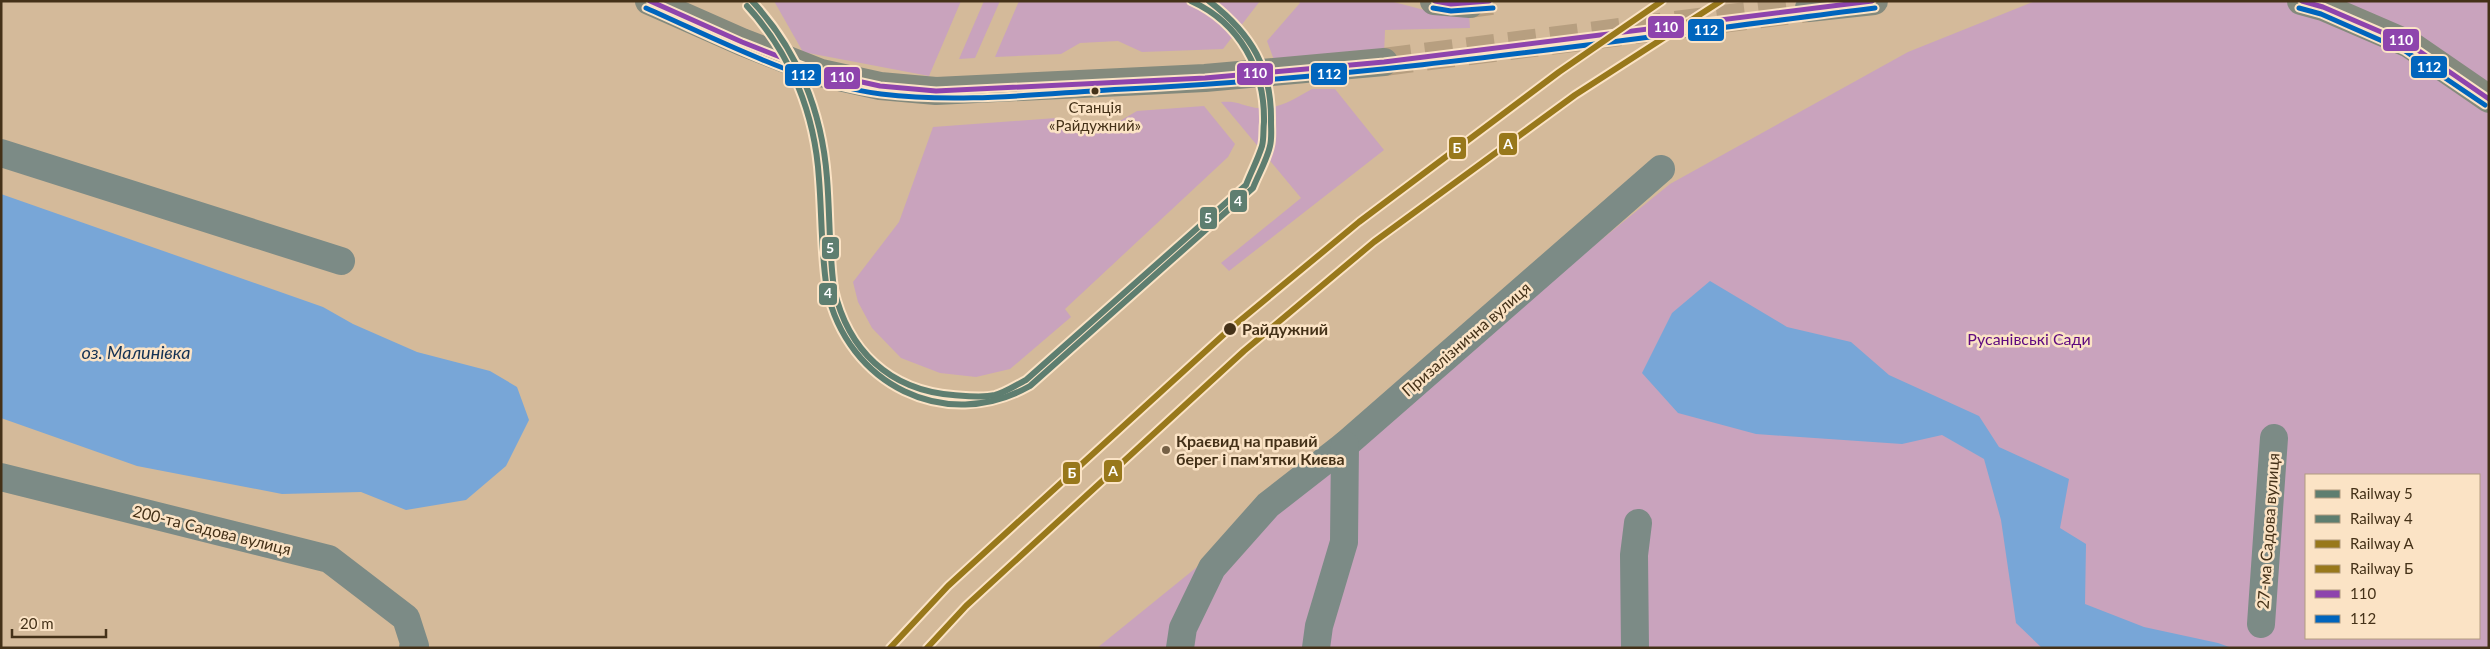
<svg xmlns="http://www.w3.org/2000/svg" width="2490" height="649" viewBox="0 0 2490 649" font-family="Lato,sans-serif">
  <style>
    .green { fill: #c9a3bd; fill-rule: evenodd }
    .water { fill: #78a6d7 }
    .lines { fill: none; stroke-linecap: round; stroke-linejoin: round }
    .major-tunnel { stroke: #b79f80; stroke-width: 28; stroke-dasharray: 28 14; stroke-linecap: butt }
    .minor { stroke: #7c8b86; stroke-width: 28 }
    .major { stroke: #848a7d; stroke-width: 28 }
    .bus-1-casing { stroke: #fbe3c5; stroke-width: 9 }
    .bus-2-casing { stroke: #fbe3c5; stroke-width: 9 }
    .bus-1 { stroke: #8e44ad; stroke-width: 5 }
    .bus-2 { stroke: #0065bd; stroke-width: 5 }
    .rail-1-casing { stroke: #fbe3c5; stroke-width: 10 }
    .rail-2-casing { stroke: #fbe3c5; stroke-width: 10 }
    .rail-3-casing { stroke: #fbe3c5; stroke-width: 10 }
    .rail-4-casing { stroke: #fbe3c5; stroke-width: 10 }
    .rail-1 { stroke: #5e7e70; stroke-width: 6 }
    .rail-2 { stroke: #5e7e70; stroke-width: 6 }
    .rail-3 { stroke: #98781b; stroke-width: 6 }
    .rail-4 { stroke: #98781b; stroke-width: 6 }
    .bus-dot { fill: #443118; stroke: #fbe3c5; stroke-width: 2 }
    .poi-dot { fill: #766146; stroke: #fbe3c5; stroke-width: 2 }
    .labels { text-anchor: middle; stroke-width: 5; stroke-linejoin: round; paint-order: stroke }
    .bus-label { font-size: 15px; fill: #443118; stroke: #fbe3c5 }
    .stop-label { font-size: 16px; font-weight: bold; fill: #443118; stroke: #fbe3c5; text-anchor: start }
    .street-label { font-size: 16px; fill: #443118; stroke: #fbe3c5 }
    .park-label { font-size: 16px; fill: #5e097f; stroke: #fbe3c5 }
    .poi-label { font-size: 16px; font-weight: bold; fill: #443118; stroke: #fbe3c5; text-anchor: start }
    .water-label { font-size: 18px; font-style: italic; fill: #133153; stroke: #fbe3c5 }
    .line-badge { stroke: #fbe3c5; stroke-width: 2 }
    .badge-label { font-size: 14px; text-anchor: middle; font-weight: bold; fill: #fff }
  </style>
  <rect width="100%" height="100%" fill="#d4ba9a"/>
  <g class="green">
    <polygon points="774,1 961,1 929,76 803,52"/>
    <polygon points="984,1 1000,1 975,58 959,59"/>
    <polygon points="1019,1 1260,1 1223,49 1142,52 1118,41 1080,43 1061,54 995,57"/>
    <polygon points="1298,1 1390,1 1443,15 1469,14 1470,28 1385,30 1384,55 1274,60 1267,41 1300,3"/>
    <path d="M 2035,1 L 2489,1 L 2489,648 L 1097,648 L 1670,184 L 1908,52 ZM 2306,475 L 2479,475 L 2479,638 L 2306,638 Z"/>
    <path d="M 1312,89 L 1335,89 L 1384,150 L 1229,271 L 1221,263 L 1301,198 L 1221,102 C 1238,101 1237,104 1252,107 C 1273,113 1294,99 1312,89 Z"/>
    <polygon points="1204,106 1235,144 1228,157 1065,309 1071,317 1010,369 976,377 940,373 901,358 872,328 858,302 853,282 899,222 933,127 1056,118 1080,125 1118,122 1137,111"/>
  </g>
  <g class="water">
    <polygon points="1,194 323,307 353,324 417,352 490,371 517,387 529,420 506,466 466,500 406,510 361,492 282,494 137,466 1,418"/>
    <polygon points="1710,281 1787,327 1851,342 1889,375 1979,416 1999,447 2069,479 2060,528 2086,544 2085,604 2144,627 2218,643 2232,648 2042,648 2016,623 2001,520 1984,459 1942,435 1902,444 1756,434 1678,413 1642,373 1672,313"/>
  </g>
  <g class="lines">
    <g class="major-tunnel">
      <polyline points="1470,4 1492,1"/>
      <polyline points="1384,62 1809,8"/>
    </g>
    <g class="minor">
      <polyline points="1,153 341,261"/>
      <polyline points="1,477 329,559 406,618 415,646 413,648"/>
      <polyline points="2261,624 2274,438"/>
      <polyline points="1180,648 1183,628 1212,568 1268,505 1345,445 1661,169"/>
      <polyline points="1316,648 1319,626 1344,542 1345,445"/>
      <polyline points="1635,648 1634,555 1638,523"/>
    </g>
    <g class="major">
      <polyline points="649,1 742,42 821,73 880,86 936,91 1205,78 1384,62"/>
      <polyline points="1434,1 1470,4"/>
      <polyline points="2301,1 2323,7 2409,44 2489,99"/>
      <polyline points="1809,8 1874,1"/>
    </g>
    <g class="bus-1-casing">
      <g id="bus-1">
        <polyline points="650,1 742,42 821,73 880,86 936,91 1205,78 1384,62 1872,1"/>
        <polyline points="1435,1 1451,4 1489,1"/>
        <polyline points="2302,1 2323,7 2409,44 2489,99"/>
      </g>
    </g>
    <g class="bus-2-casing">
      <g id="bus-2">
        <path d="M 646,8 C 721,41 799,83 881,94 C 962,104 1045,93 1126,89 C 1377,77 1626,39 1875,8"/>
        <polyline points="1433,8 1451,11 1493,8"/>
        <polyline points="2299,8 2321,14 2405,51 2485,105"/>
      </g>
    </g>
    <use href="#bus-1" class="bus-1"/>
    <use href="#bus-2" class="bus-2"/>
    <g class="rail-1-casing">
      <path id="rail-1" d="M 752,1 C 798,50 822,112 827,178 C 830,215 829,252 834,289 C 848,350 889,390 953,395 C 966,396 982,398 995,395 C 1006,392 1016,385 1026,380 L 1246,185 C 1251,172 1258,159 1262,146 C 1264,139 1263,130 1264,122 C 1265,70 1240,23 1191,1"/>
    </g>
    <g class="rail-2-casing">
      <path id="rail-2" d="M 747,6 C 791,54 815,114 819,179 C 822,216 821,253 827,290 C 847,384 945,434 1030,386 L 1253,188 C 1258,175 1267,160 1270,146 C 1272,138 1271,130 1271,122 C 1272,69 1252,34 1209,1"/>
    </g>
    <g class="rail-3-casing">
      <polyline id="rail-3" points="927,648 966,606 1244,351 1374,242 1575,95 1721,1"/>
    </g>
    <g class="rail-4-casing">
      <polyline id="rail-4" points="890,648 948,586 1231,328 1359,222 1559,72 1662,1"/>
    </g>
    <use href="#rail-1" class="rail-1"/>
    <use href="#rail-2" class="rail-2"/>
    <use href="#rail-3" class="rail-3"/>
    <use href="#rail-4" class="rail-4"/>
  </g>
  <g class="bus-dot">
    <circle cx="1095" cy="91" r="4.5"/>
    <circle cx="1230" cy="329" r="7"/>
  </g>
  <circle class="poi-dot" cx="1166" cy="450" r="5"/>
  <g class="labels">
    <g class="bus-label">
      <text x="1095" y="113">Станція<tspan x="1095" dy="18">«Райдужний»</tspan></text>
    </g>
    <g class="stop-label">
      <text x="1242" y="335">Райдужний</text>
    </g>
    <g class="street-label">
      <text transform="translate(1466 339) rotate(-41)" y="6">Призалізнична вулиця</text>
      <text transform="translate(212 530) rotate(14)" y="6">200-та Садова вулиця</text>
      <text transform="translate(2268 531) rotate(-86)" y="6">27-ма Садова вулиця</text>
    </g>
    <g class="park-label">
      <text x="2029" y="345">Русанівські Сади</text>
    </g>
    <g class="poi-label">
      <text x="1176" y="447">Краєвид на правий<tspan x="1176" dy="18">берег і пам'ятки Києва</tspan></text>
    </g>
    <g class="water-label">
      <text x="136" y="359">оз. Малинівка</text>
    </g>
  </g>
  <g class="line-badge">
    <rect x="1647" y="15" width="38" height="24" rx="5" fill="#8e44ad"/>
    <rect x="1687" y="18" width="38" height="24" rx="5" fill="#0065bd"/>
    <rect x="2382" y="28" width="38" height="24" rx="5" fill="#8e44ad"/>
    <rect x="2410" y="55" width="38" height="24" rx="5" fill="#0065bd"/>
    <rect x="1236" y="62" width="38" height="24" rx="5" fill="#8e44ad"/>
    <rect x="1310" y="62" width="38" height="24" rx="5" fill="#0065bd"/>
    <rect x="784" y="63" width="38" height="24" rx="5" fill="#0065bd"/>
    <rect x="823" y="66" width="38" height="24" rx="5" fill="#8e44ad"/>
    <rect x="1498" y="132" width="20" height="24" rx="5" fill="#98781b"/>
    <rect x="1448" y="136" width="19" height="24" rx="5" fill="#98781b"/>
    <rect x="1229" y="189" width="19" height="24" rx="5" fill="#5e7e70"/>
    <rect x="1199" y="206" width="19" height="24" rx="5" fill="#5e7e70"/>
    <rect x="821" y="236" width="19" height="24" rx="5" fill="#5e7e70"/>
    <rect x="818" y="282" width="20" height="24" rx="5" fill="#5e7e70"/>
    <rect x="1103" y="459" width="20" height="24" rx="5" fill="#98781b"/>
    <rect x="1062" y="461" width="19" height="24" rx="5" fill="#98781b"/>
  </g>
  <g class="badge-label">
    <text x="1666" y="32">110</text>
    <text x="1706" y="35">112</text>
    <text x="2401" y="45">110</text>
    <text x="2429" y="72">112</text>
    <text x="1255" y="78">110</text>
    <text x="1329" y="79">112</text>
    <text x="803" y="80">112</text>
    <text x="842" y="82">110</text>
    <text x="1508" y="149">A</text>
    <text x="1457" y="153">Б</text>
    <text x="1238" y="206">4</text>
    <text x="1208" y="223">5</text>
    <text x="830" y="253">5</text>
    <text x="828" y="298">4</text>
    <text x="1113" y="476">A</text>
    <text x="1072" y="478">Б</text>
  </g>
  <rect width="2490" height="649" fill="none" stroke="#443118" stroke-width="5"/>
  <rect x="2305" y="474" width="175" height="165" fill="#fbe3c5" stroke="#b29c80"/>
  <rect x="2315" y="490" width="25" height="8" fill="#5e7e70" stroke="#b29c80"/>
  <text x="2350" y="499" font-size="15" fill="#443118">Railway 5</text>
  <rect x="2315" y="515" width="25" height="8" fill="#5e7e70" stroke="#b29c80"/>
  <text x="2350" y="524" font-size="15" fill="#443118">Railway 4</text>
  <rect x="2315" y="540" width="25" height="8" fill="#98781b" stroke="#b29c80"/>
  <text x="2350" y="549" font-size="15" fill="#443118">Railway A</text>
  <rect x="2315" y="565" width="25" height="8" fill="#98781b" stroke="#b29c80"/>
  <text x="2350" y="574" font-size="15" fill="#443118">Railway Б</text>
  <rect x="2315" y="590" width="25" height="8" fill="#8e44ad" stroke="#b29c80"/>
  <text x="2350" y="599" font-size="15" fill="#443118">110</text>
  <rect x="2315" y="615" width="25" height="8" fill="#0065bd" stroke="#b29c80"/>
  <text x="2350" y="624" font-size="15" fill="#443118">112</text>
  <path d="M12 629v8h94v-8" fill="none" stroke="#443118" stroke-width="2.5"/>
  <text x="20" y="629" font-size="15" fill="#443118" stroke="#fbe3c5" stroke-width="4" paint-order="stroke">20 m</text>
</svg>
